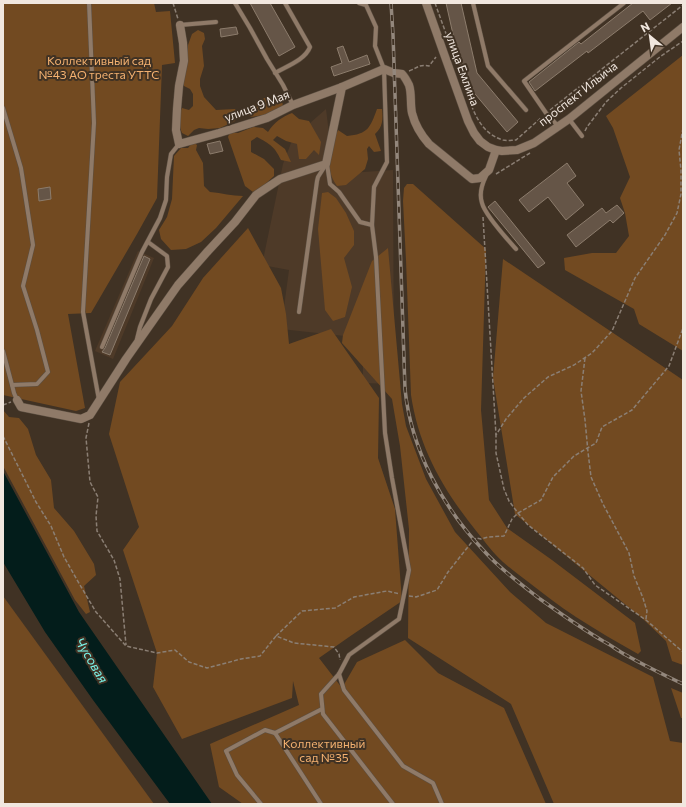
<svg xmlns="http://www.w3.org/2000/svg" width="686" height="807" viewBox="0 0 686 807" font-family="Commissioner,sans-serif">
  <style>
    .built { fill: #4e3a28 }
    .green { fill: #724a21 }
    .water { fill: #031d1b }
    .building { fill: #655547; stroke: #8c7c6c }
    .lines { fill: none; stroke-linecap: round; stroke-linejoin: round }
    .service-casing { stroke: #5c4f42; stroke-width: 5 }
    .minor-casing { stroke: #5c4f42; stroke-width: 9 }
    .tertiary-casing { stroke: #5c4f42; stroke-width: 9 }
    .path { stroke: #8b7f74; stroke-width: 1.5; stroke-dasharray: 4 2; stroke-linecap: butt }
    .service { stroke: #8f7a68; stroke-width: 4 }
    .minor { stroke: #8f7a68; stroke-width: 8 }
    .tertiary { stroke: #8f7a68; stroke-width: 8 }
    .rail-casing { stroke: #93877c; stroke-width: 3.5 }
    .rail { stroke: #403224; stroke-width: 2; stroke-dasharray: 6; stroke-linecap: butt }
    .labels { text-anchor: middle; stroke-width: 4; stroke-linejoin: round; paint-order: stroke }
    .park-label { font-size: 12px; fill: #f4b170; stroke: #403224 }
    .street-label { font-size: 12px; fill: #f1e7df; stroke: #403224 }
    .water-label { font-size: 13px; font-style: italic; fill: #7af6eb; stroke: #403224 }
  </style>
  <rect width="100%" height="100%" fill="#403224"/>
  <g class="built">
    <polygon points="326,109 334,174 393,170 394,384 363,383 363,338 281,329 289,270 262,265 283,164 293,138"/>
    <polygon points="138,251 154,258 113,359 95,351"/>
  </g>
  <g class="green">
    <polygon points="3,3 154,3 156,12 170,11 175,63 162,65 157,198 137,234 91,313 68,314 85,408 76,411 3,395"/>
    <path d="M 198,30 L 204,33 L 205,39 L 202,46 L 204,66 L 200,79 L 200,86 L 204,97 L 216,110 L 235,109 L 237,113 L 235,121 L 220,128 L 208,129 L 199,128 L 194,130 L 188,136 L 182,133 C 179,125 177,116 182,108 L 189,110 L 193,106 L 193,94 L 190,89 L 184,86 L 184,76 L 188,59 L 188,45 L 192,34 Z"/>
    <polygon points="683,55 683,351 639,324 634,309 565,270 564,258 592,253 616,253 629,236 625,213 620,198 630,177 613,128 606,116"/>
    <polygon points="276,97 282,101 283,106 264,115 251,117 245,113 243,107 249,108 252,104 258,105 264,98"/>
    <path d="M 377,109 L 382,109 C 383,119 383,127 375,134 L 381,151 L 374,152 L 369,146 L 367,149 L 368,159 L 365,169 L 346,185 L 337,186 C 324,167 331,156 336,136 L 336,134 L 338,130 L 347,136 C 368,134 370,128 377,109 Z"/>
    <path d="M 292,113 L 299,119 L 309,121 L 321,142 L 319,155 L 314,150 L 306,159 L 299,159 L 297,144 L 286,141 L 277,136 L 273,140 L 285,149 L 291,162 L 281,160 C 275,147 270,144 257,137 L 251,141 L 251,152 L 264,159 L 274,169 L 274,176 L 262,187 L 253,192 L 245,186 L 228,137 L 230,132 L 238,133 L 253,127 L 263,128 L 268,132 C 274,122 282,117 292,113 Z"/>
    <path d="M 193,142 L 197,145 L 196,150 L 203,163 L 204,186 L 210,192 C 222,193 232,196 243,196 L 216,228 L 201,242 L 186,249 L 171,250 L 161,239 L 159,230 L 167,217 L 172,199 L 174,156 L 181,148 L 188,148 Z"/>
    <path d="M 407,184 L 413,184 L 486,249 L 481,410 L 489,500 L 507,528 L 552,560 L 635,623 L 641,651 L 638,654 C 617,642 596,630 576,617 C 559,606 543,593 527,581 C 519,575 511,569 503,562 C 493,553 486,543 477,532 C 444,491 419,449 411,395 L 406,260 L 403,201 L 404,188 Z"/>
    <polygon points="328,192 336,198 346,213 354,231 354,245 344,258 352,287 345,317 333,321 325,310 318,229 322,193"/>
    <polygon points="248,228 281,288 286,314 289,344 331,329 379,398 378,458 395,509 402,601 349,637 319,658 342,688 357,662 405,640 438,673 504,708 546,804 243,804 219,787 210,744 299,705 293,681 292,698 182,739 153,687 157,653 123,550 139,527 109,434 120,382 172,326 203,278"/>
    <polygon points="388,248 402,404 406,426 426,479 455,532 510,592 546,623 653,677 670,741 683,743 683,804 554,804 511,704 408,638 409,529 400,446 392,399 342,343 343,335 372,261"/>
    <polygon points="503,259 683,380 683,665 672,661 666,641 643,619 515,514 493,378"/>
    <polygon points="3,410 9,417 19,418 28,429 36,455 51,480 54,508 74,531 94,564 96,575 84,586 90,612 86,614 75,600 3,466"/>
    <polygon points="3,596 154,804 3,804"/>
    <polygon points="671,688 683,693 683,718 681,718"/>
  </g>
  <polygon class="water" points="3,471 79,612 212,804 170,804 93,700 45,632 3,562"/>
  <g class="building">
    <polygon points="250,3 270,3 295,47 279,56"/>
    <polygon points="446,3 461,3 477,73 518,122 507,132 465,82 463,79"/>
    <polygon points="633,3 672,3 650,20 643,11 588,53 587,51 535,91 529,82 579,42 581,44"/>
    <polygon points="236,27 238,34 221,37 220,29"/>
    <polygon points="343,46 349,62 367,55 370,64 334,76 331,67 342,63 337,48"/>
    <polygon points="220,141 223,151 210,154 207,144"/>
    <polygon points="567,163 576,176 567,183 584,205 566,220 548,197 529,212 519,200"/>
    <polygon points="50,187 51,199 39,201 38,189"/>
    <polygon points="495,201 545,263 538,268 488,207"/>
    <polygon points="617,205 624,213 613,223 610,220 576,247 567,235 602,208 606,213"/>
    <polygon points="144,256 150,259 110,355 102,352 105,348"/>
  </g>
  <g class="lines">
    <g class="service-casing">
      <g id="service">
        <polyline points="89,3 94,123 83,312 99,400"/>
        <polyline points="235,3 250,28 267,59 283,85 293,105"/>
        <polyline points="359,3 366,5 376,27 375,46 384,69 387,162 374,187 372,225 376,257 385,433 392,478 409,570 399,619 349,655 339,674 321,694 323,714 393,804"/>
        <polyline points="473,3 488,66 526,110"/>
        <polyline points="180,25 216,22"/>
        <path d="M 275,73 C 287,66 305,60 310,47 L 285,3"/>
        <polyline points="3,108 21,168 33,245 23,286 37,330 48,372 37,384 12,385"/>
        <polyline points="569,119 582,136"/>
        <polyline points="558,126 546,113 524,81 624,3"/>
        <polyline points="327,164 330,184 339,192 360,222 372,225"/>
        <path d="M 486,176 C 482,184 479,194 482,203 C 485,215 507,239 516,249"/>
        <polyline points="299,312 317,181 318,177 325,166"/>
        <polyline points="137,339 140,327 151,299 168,267 167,256 148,242"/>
        <polyline points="102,347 142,252 160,218 166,200 167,177 171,154 179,144"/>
        <polyline points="3,351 12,385 14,393 17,400"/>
        <polyline points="339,674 344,690 403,766 433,783 442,804"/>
        <polyline points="275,733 322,709"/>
        <polyline points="261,804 237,775 226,751 265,730 275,733 321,804"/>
      </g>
    </g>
    <g class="minor-casing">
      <g id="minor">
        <path d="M 180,25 L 183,43 L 184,61 L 179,86 L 177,109 L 176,130 L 179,144 L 219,133 L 267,118 L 293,105 L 342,87 L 384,69 L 394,73 L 402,74 C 405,77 407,81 409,85 C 412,94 410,104 412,113 C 415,125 421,135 429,144 L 472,179 L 480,178 L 489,170 L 496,150"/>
        <polyline points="17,400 21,407 81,419 90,415 126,359 178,285 208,251 235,222 256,195 280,179 326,164 342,87"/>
      </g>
    </g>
    <g class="tertiary-casing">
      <polyline id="tertiary" points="426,3 443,51 468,121 474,133 480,141 488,147 496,150 502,151 517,150 534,143 569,119 683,27"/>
    </g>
    <g class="path">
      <polyline points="173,3 178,19"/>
      <polyline points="435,3 453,53"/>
      <path d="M 409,71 C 418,68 418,64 429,66 L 436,57"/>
      <path d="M 465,89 C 473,109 479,133 503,140 C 507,141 512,140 516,140 L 542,117"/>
      <polyline points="550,110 683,5"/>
      <polyline points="683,128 679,150 681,170 681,194 677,213 665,235 635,278 612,331 592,353 574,365 548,377 524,398 506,419 496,435 496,453 504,489 509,501 518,513 528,525 583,568 595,585 646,620 683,652"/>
      <polyline points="585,131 587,127 606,102 621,88 661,56 683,41"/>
      <polyline points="496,174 530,153"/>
      <polyline points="483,217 496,435"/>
      <polyline points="585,358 581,391 585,420 588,452 591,477 603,504 629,553 634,576 643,598 647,611 646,619"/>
      <polyline points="3,405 11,402"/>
      <polyline points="89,423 86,438 90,482 98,497 96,516 97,531 114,560 120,579 126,645"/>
      <polyline points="3,436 36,502 51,526 64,557 80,585 96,612 126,646 157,653 175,650 189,662 207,668 241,659 260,656 276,636 294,643 334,647 339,654 340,660"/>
      <polyline points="409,596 416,597 437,590 448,572 471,543 476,538 481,539 488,537 504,536 512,519 518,513 541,500 553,477 574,456 596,443 602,427 632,410 669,366 683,328"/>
      <polyline points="276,636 302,611 335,608 354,597 387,591 400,594"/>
    </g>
    <use href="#service" class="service"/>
    <use href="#minor" class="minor"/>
    <use href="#tertiary" class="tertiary"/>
    <g class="rail-casing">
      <path id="rail" d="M 391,3 L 393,35 L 405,389 C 411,450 443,508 485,552 C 501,570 521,584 540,599 C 561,614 581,628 603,641 C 611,645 618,651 626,655 C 645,666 664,675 683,684"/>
    </g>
    <use href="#rail" class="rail"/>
  </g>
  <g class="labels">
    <g class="park-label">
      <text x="99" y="65">Коллективный сад<tspan x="99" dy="14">№43 АО треста УТТС</tspan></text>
      <text x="324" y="748">Коллективный<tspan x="324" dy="14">сад №35</tspan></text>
    </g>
    <g class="street-label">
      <text transform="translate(462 69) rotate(70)" y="4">улица Емлина</text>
      <text transform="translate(578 94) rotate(-38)" y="4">проспект Ильича</text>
      <text transform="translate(257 106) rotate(-21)" y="4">улица 9 Мая</text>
    </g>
    <g class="water-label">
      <text transform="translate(92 660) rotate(59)" y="5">Чусовая</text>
    </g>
  </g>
  <rect width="686" height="807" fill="none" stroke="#f1e7df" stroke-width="8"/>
  <g transform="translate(650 36) rotate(331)" stroke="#403224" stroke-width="3" paint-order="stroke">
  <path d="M0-3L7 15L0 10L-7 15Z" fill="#f1e7df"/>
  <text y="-6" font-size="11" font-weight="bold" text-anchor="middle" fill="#f1e7df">N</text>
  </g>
</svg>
